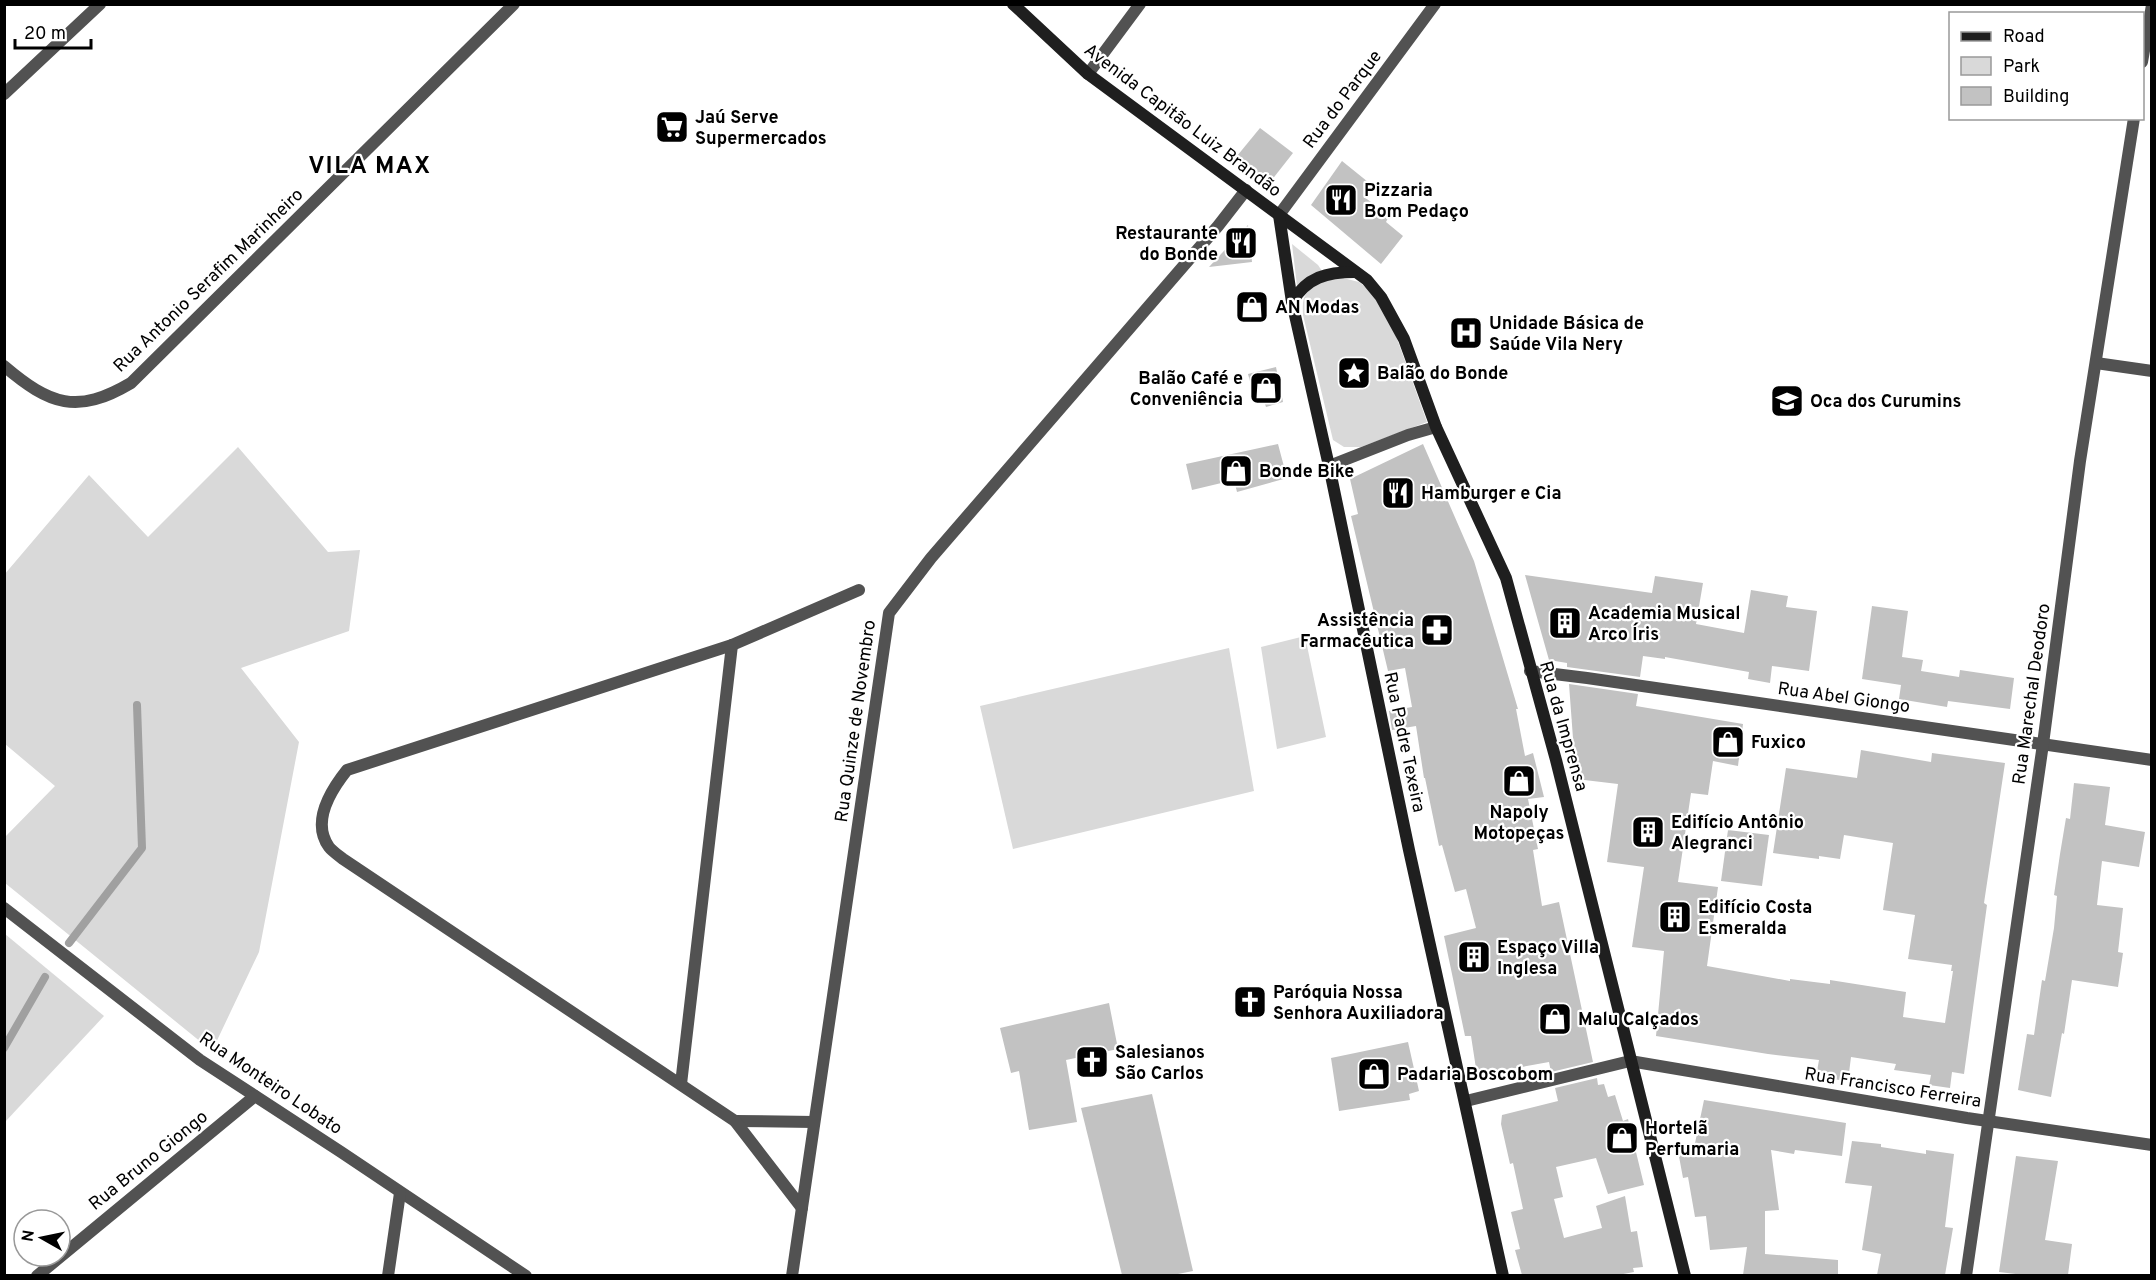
<svg xmlns="http://www.w3.org/2000/svg" width="2156" height="1280" viewBox="0 0 2156 1280" font-family="Overpass,sans-serif">
  <style>
    .green { fill: #d9d9d9 }
    .lines { fill: none; stroke-linecap: round; stroke-linejoin: round }
    .stream { stroke: #a0a0a0; stroke-width: 8 }
    .building { fill: #c2c2c2 }
    .minor { stroke: #525252; stroke-width: 12 }
    .tertiary { stroke: #525252; stroke-width: 12 }
    .secondary { stroke: #1f1f1f; stroke-width: 12 }
    .labels { text-anchor: middle; stroke-width: 4.5; stroke-linejoin: round; paint-order: stroke }
    .street-label { font-size: 18px; fill: #000; stroke: #fff }
    .poi-label { font-size: 18px; font-weight: bold; fill: #000; stroke: #fff; text-anchor: start }
    .district-label { font-size: 24px; font-weight: bold; letter-spacing: 1.5px; fill: #000; stroke: #fff }
  </style>
  <rect width="100%" height="100%" fill="#fff"/>
  <g class="green">
    <polygon points="1292,244 1318,265 1322,271 1297,286"/>
    <path d="M 1343,278 L 1359,282 L 1374,294 L 1396,336 L 1427,422 L 1361,447 L 1344,447 L 1333,440 L 1303,315 C 1303,309 1302,301 1305,296 C 1311,283 1331,279 1343,278 Z"/>
    <polygon points="238,447 328,552 360,550 349,631 241,668 299,742 259,952 212,1051 5,883 5,837 55,786 5,744 4,575 89,475 148,537"/>
    <polygon points="1305,636 1326,737 1277,749 1261,647"/>
    <polygon points="1229,648 1254,791 1013,849 980,706"/>
    <polygon points="5,934 104,1016 5,1122 4,1122"/>
  </g>
  <g class="lines">
    <g class="stream">
      <polyline points="69,943 142,848 137,705"/>
      <polyline points="4,1048 45,977"/>
    </g>
  </g>
  <g class="building">
    <polygon points="1260,128 1293,153 1267,186 1237,156"/>
    <polygon points="1342,161 1373,186 1364,197 1371,202 1369,205 1388,218 1386,222 1403,236 1381,264 1311,205"/>
    <polygon points="1248,225 1252,262 1209,267"/>
    <polygon points="1276,367 1283,402 1266,407 1264,401 1256,404 1248,374"/>
    <polygon points="1278,444 1287,478 1237,492 1234,480 1192,490 1186,464"/>
    <polygon points="1423,444 1474,561 1518,709 1516,709 1525,756 1533,753 1544,797 1528,799 1538,849 1533,850 1542,906 1559,902 1593,1062 1551,1072 1549,1062 1477,1075 1471,1036 1465,1036 1444,936 1476,928 1466,889 1455,892 1442,845 1439,846 1425,778 1424,778 1416,726 1392,730 1389,711 1412,707 1405,668 1388,671 1351,516 1358,514 1350,479"/>
    <polygon points="1525,575 1652,593 1655,576 1703,583 1696,624 1744,633 1751,590 1788,596 1786,607 1817,611 1809,671 1772,666 1770,683 1748,679 1749,672 1665,657 1665,659 1643,656 1640,677 1567,667 1567,663 1549,660"/>
    <polygon points="1872,606 1908,611 1902,657 1923,660 1921,671 1959,677 1960,670 2014,678 2010,709 1948,701 1947,707 1899,699 1901,685 1862,679"/>
    <polygon points="1569,684 1638,694 1636,706 1743,724 1738,766 1713,761 1708,795 1691,793 1678,882 1718,887 1707,966 1790,981 1790,979 1830,984 1830,980 1906,992 1903,1017 1945,1023 1953,971 1951,971 1952,965 1908,959 1915,915 1883,910 1893,843 1844,835 1840,859 1819,856 1819,859 1773,853 1786,768 1857,778 1861,750 1931,762 1932,753 2005,763 1984,903 1987,905 1964,1074 1952,1072 1950,1088 1929,1085 1931,1075 1894,1070 1896,1064 1851,1057 1848,1081 1816,1077 1819,1060 1768,1054 1656,1036 1664,951 1632,947 1644,867 1607,862 1618,784 1576,779"/>
    <polygon points="2074,783 2110,787 2105,825 2145,832 2139,867 2102,861 2097,905 2123,908 2118,952 2123,953 2118,987 2072,980 2064,1034 2062,1033 2051,1097 2018,1090 2027,1034 2034,1035 2042,980 2045,981 2054,928 2057,896 2054,895 2060,854 2066,818 2070,819"/>
    <polygon points="1728,830 1769,835 1762,886 1721,881"/>
    <polygon points="1109,1003 1118,1049 1066,1060 1077,1122 1029,1130 1019,1071 1011,1073 1000,1028"/>
    <polygon points="1408,1042 1419,1091 1409,1094 1410,1100 1339,1111 1331,1058"/>
    <polygon points="1597,1078 1598,1085 1604,1084 1608,1097 1615,1095 1623,1121 1628,1119 1644,1185 1608,1194 1596,1158 1556,1167 1563,1197 1554,1199 1564,1238 1602,1228 1596,1206 1625,1196 1631,1232 1637,1231 1643,1267 1633,1268 1634,1272 1618,1275 1522,1275 1515,1250 1520,1249 1511,1212 1523,1209 1513,1163 1510,1164 1501,1124 1502,1115 1558,1101 1555,1088"/>
    <polygon points="1152,1094 1193,1271 1173,1275 1122,1275 1081,1108"/>
    <polygon points="1704,1100 1846,1123 1842,1156 1795,1150 1794,1154 1771,1150 1779,1210 1765,1211 1765,1254 1838,1260 1838,1275 1743,1275 1747,1247 1710,1250 1706,1216 1695,1217 1688,1177 1683,1178 1678,1151 1694,1148"/>
    <polygon points="1852,1141 1881,1144 1881,1147 1926,1154 1926,1150 1954,1154 1945,1227 1953,1228 1945,1275 1877,1275 1881,1254 1862,1250 1872,1186 1845,1183"/>
    <polygon points="2016,1156 2058,1161 2045,1240 2072,1244 2068,1275 2024,1275 1999,1272"/>
  </g>
  <g class="lines">
    <g class="minor">
      <polyline points="2142,62 2152,5"/>
      <polyline points="1088,74 1140,4"/>
      <polyline points="1279,215 1435,4"/>
      <polyline points="2096,363 2152,371"/>
      <path d="M 4,366 C 50,405 77,415 131,383 L 514,4"/>
      <polyline points="1329,466 1408,435 1436,427"/>
      <polyline points="1530,671 1587,678 2152,760"/>
      <polyline points="4,908 200,1060 341,1152 526,1276"/>
      <polyline points="681,1084 732,645"/>
      <polyline points="1466,1101 1630,1061 1967,1118 2152,1145"/>
      <polyline points="735,1121 814,1122"/>
      <path d="M 802,1208 L 735,1121 L 343,859 C 338,855 332,851 329,847 C 311,822 331,790 347,770 L 732,645 L 859,590"/>
      <polyline points="37,1276 255,1096"/>
      <polyline points="388,1276 400,1193"/>
      <polyline points="792,1276 889,613 931,558 1218,226 1246,190"/>
      <polyline points="1966,1276 2043,744 2080,461 2134,118"/>
    </g>
    <polyline class="tertiary" points="4,94 100,4"/>
    <g class="secondary">
      <polyline points="1013,4 1088,74 1367,280 1381,297 1404,339 1436,427 1506,578 1556,760 1685,1276"/>
      <polyline points="1279,215 1292,302 1329,466 1409,850 1503,1276"/>
      <path d="M 1292,302 C 1307,277 1327,272 1355,272"/>
    </g>
  </g>
  <defs>
    <g id="supermarket-square" transform="scale(1.725)"><rect x="-9" y="-9" width="18" height="18" rx="4" fill="#000" stroke="#fff"/><path d="M-6-5.5h2.5l.6 2H6L4.5 2H-2.5L-4.4-4H-6ZM-1.5 3.2a1.3 1.3 0 1 0 .1 0ZM3 3.2a1.3 1.3 0 1 0 .1 0Z" fill="#fff"/></g>
    <g id="restaurant-square" transform="scale(1.725)"><rect x="-9" y="-9" width="18" height="18" rx="4" fill="#000" stroke="#fff"/><path d="M-5-6h1v4h1v-4h1v4h1v-4h1v5L-1.5 .5V6h-2V.5L-5-1ZM5-6V6H3V1.5H1.5Q1.5-4 5-6Z" fill="#fff"/></g>
    <g id="shop-square" transform="scale(1.725)"><rect x="-9" y="-9" width="18" height="18" rx="4" fill="#000" stroke="#fff"/><path d="M-5-2.5h2.3a2.7 3.5 0 0 1 5.4 0H5L5.5 6h-11ZM-1.5-2.5h3a1.5 2.3 0 0 0-3 0Z" fill="#fff"/></g>
    <g id="hospital-square" transform="scale(1.725)"><rect x="-9" y="-9" width="18" height="18" rx="4" fill="#000" stroke="#fff"/><path d="M-5-5h3v3.5h4V-5h3V5h-3V1.5h-4V5h-3Z" fill="#fff"/></g>
    <g id="sight-square" transform="scale(1.725)"><rect x="-9" y="-9" width="18" height="18" rx="4" fill="#000" stroke="#fff"/><path d="M0-6L1.8-2.2L6-1.7L2.9 1.2L3.7 5.4L0 3.3L-3.7 5.4L-2.9 1.2L-6-1.7L-1.8-2.2Z" fill="#fff"/></g>
    <g id="school-square" transform="scale(1.725)"><rect x="-9" y="-9" width="18" height="18" rx="4" fill="#000" stroke="#fff"/><path d="M0-5L7-2L0 1L-7-2ZM-4 1L0 2.5L4 1V4Q0 6-4 4Z" fill="#fff"/></g>
    <g id="building-square" transform="scale(1.725)"><rect x="-9" y="-9" width="18" height="18" rx="4" fill="#000" stroke="#fff"/><path d="M-4-6H4V6H1V3H-1V6H-4ZM-2.5-4.3h1.7v1.8h-1.7ZM.8-4.3h1.7v1.8H.8ZM-2.5-1h1.7V.8h-1.7ZM.8-1h1.7V.8H.8Z" fill="#fff"/></g>
    <g id="pharmacy-square" transform="scale(1.725)"><rect x="-9" y="-9" width="18" height="18" rx="4" fill="#000" stroke="#fff"/><path d="M-2-6h4v4h4v4h-4v4h-4v-4h-4v-4h4Z" fill="#fff"/></g>
    <g id="church-square" transform="scale(1.725)"><rect x="-9" y="-9" width="18" height="18" rx="4" fill="#000" stroke="#fff"/><path d="M-1.2-6h2.4v3.5h3.3v2.4h-3.3V6h-2.4V-.1h-3.3v-2.4h3.3Z" fill="#fff"/></g>
  </defs>
  <g fill-rule="evenodd">
    <use href="#supermarket-square" x="672" y="127"/>
    <use href="#restaurant-square" x="1341" y="200"/>
    <use href="#restaurant-square" x="1241" y="243"/>
    <use href="#shop-square" x="1252" y="307"/>
    <use href="#hospital-square" x="1466" y="333"/>
    <use href="#sight-square" x="1354" y="373"/>
    <use href="#shop-square" x="1266" y="388"/>
    <use href="#school-square" x="1787" y="401"/>
    <use href="#shop-square" x="1236" y="471"/>
    <use href="#restaurant-square" x="1398" y="493"/>
    <use href="#building-square" x="1565" y="623"/>
    <use href="#pharmacy-square" x="1437" y="630"/>
    <use href="#shop-square" x="1728" y="742"/>
    <use href="#shop-square" x="1519" y="781"/>
    <use href="#building-square" x="1648" y="832"/>
    <use href="#building-square" x="1675" y="917"/>
    <use href="#building-square" x="1474" y="957"/>
    <use href="#church-square" x="1250" y="1002"/>
    <use href="#shop-square" x="1555" y="1019"/>
    <use href="#church-square" x="1092" y="1062"/>
    <use href="#shop-square" x="1374" y="1074"/>
    <use href="#shop-square" x="1622" y="1138"/>
  </g>
  <g class="labels">
    <g class="street-label">
      <text transform="translate(1342 99) rotate(-53)" y="6">Rua do Parque</text>
      <text transform="translate(1183 120) rotate(37)" y="6">Avenida Capitão Luiz Brandão</text>
      <text transform="translate(208 280) rotate(-44)" y="6">Rua Antonio Serafim Marinheiro</text>
      <text transform="translate(2031 694) rotate(-82)" y="6">Rua Marechal Deodoro</text>
      <text transform="translate(1844 697) rotate(8)" y="6">Rua Abel Giongo</text>
      <text transform="translate(855 721) rotate(-82)" y="6">Rua Quinze de Novembro</text>
      <text transform="translate(1564 726) rotate(74)" y="6">Rua da Imprensa</text>
      <text transform="translate(1405 742) rotate(78)" y="6">Rua Padre Texeira</text>
      <text transform="translate(271 1083) rotate(34)" y="6">Rua Monteiro Lobato</text>
      <text transform="translate(1893 1087) rotate(9)" y="6">Rua Francisco Ferreira</text>
      <text transform="translate(148 1160) rotate(-39)" y="6">Rua Bruno Giongo</text>
    </g>
    <g class="poi-label">
      <text x="695" y="123">Jaú Serve<tspan x="695" dy="21">Supermercados</tspan></text>
      <text x="1364" y="196">Pizzaria<tspan x="1364" dy="21">Bom Pedaço</tspan></text>
      <text x="1218" y="239" text-anchor="end">Restaurante<tspan x="1218" dy="21">do Bonde</tspan></text>
      <text x="1275" y="313">AN Modas</text>
      <text x="1489" y="329">Unidade Básica de<tspan x="1489" dy="21">Saúde Vila Nery</tspan></text>
      <text x="1377" y="379">Balão do Bonde</text>
      <text x="1243" y="384" text-anchor="end">Balão Café e<tspan x="1243" dy="21">Conveniência</tspan></text>
      <text x="1810" y="407">Oca dos Curumins</text>
      <text x="1259" y="477">Bonde Bike</text>
      <text x="1421" y="499">Hamburger e Cia</text>
      <text x="1588" y="619">Academia Musical<tspan x="1588" dy="21">Arco Íris</tspan></text>
      <text x="1414" y="626" text-anchor="end">Assistência<tspan x="1414" dy="21">Farmacêutica</tspan></text>
      <text x="1751" y="748">Fuxico</text>
      <text x="1519" y="818" text-anchor="middle">Napoly<tspan x="1519" dy="21">Motopeças</tspan></text>
      <text x="1671" y="828">Edifício Antônio<tspan x="1671" dy="21">Alegranci</tspan></text>
      <text x="1698" y="913">Edifício Costa<tspan x="1698" dy="21">Esmeralda</tspan></text>
      <text x="1497" y="953">Espaço Villa<tspan x="1497" dy="21">Inglesa</tspan></text>
      <text x="1273" y="998">Paróquia Nossa<tspan x="1273" dy="21">Senhora Auxiliadora</tspan></text>
      <text x="1578" y="1025">Malu Calçados</text>
      <text x="1115" y="1058">Salesianos<tspan x="1115" dy="21">São Carlos</tspan></text>
      <text x="1397" y="1080">Padaria Boscobom</text>
      <text x="1645" y="1134">Hortelã<tspan x="1645" dy="21">Perfumaria</tspan></text>
    </g>
    <g class="district-label">
      <text x="370" y="173">VILA MAX</text>
    </g>
  </g>
  <rect width="2156" height="1280" fill="none" stroke="#000000" stroke-width="12"/>
  <rect x="1949" y="12" width="195" height="108" fill="#ffffff" stroke="#999999" stroke-width="1.5"/>
  <rect x="1961" y="32" width="30" height="9" fill="#1f1f1f" stroke="#999999" stroke-width="1.5"/>
  <text x="2003" y="42" font-size="18" fill="#000000">Road</text>
  <rect x="1961" y="57" width="30" height="18" fill="#d9d9d9" stroke="#999999" stroke-width="1.5"/>
  <text x="2003" y="72" font-size="18" fill="#000000">Park</text>
  <rect x="1961" y="87" width="30" height="18" fill="#c2c2c2" stroke="#999999" stroke-width="1.5"/>
  <text x="2003" y="102" font-size="18" fill="#000000">Building</text>
  <g transform="translate(42 1238) rotate(279)"><circle r="28" fill="#ffffff" stroke="#999999" stroke-width="1.5"/>
  <path d="M0-4.5L10 22L0 15L-10 22Z" fill="#000000"/>
  <text y="-9" font-size="16" font-weight="bold" text-anchor="middle" fill="#000000">N</text>
  </g>
  <path d="M15 39v9h76v-9" fill="none" stroke="#000000" stroke-width="3"/>
  <text x="24" y="39" font-size="18" fill="#000000" stroke="#ffffff" stroke-width="4.5" paint-order="stroke">20 m</text>
</svg>
